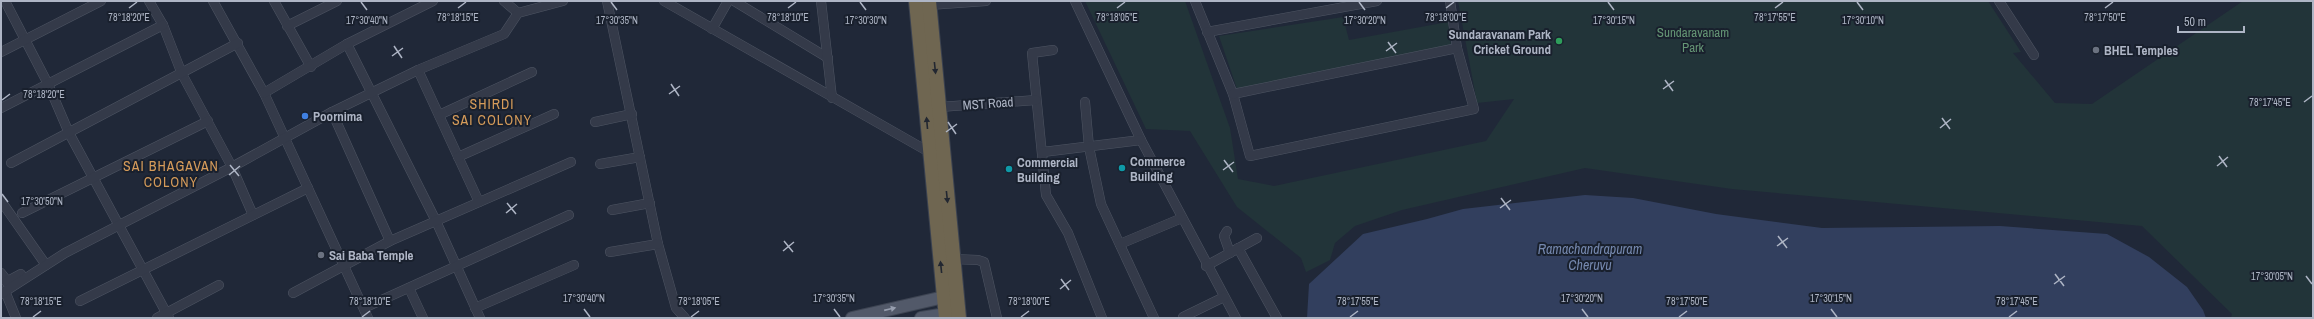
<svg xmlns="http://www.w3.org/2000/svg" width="2314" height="319" viewBox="0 0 2314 319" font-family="'Archivo Narrow',sans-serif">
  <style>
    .green { fill: #223439 }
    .water { fill: #323f5e }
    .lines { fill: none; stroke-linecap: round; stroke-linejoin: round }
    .minor-casing { stroke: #4e5563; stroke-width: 10 }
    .major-casing { stroke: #3d4452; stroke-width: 14 }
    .highway-casing { stroke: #3b4250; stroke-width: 16 }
    .minor { stroke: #343a49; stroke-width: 9 }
    .major { stroke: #525969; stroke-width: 12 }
    .highway { stroke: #6f6651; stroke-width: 14 }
    .oneway { fill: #222731 }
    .oneway2 { fill: #979eae }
    .ticks { fill: none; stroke: #aeb5c5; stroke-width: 1.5 }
    .leisure-dot { fill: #2e9e5b; stroke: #19202d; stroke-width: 1.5 }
    .worship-dot { fill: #6b7280; stroke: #19202d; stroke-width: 1.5 }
    .shop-dot { fill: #3f7fe0; stroke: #19202d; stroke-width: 1.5 }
    .culture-dot { fill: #0f9aa8; stroke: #19202d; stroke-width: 1.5 }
    .labels { text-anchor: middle; stroke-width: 4; stroke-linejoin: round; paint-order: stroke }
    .park-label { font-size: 13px; fill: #659675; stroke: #19202d }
    .poi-label { font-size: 13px; font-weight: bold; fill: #aeb5c5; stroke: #19202d; text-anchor: start }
    .street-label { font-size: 13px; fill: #aeb5c5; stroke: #19202d }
    .neighbourhood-label { font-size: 14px; letter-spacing: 1px; fill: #d59b5a; stroke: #19202d }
    .water-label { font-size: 14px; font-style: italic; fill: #7588ae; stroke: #19202d }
    .ticks-label { font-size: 10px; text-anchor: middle; fill: #aeb5c5; stroke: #19202d; stroke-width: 4; stroke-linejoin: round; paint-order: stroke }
  </style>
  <rect width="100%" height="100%" fill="#202838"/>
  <g class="green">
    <polygon points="1085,1 1185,1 1230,128 1238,179 1274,186 1486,141 1514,99 1477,103 1458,1 1988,1 2021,52 2013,53 2055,103 2092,104 2243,1 2313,1 2313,318 2231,318 2232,314 2142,226 1732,189 1585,168 1402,210 1355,226 1335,243 1330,260 1306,272 1301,258 1237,207 1190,131 1146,129"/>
    <polygon points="1343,17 1349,40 1448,22 1451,45 1237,89 1219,36"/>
  </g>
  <polygon class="water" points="1585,195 1633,198 1716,214 1822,228 2000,226 2107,234 2149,257 2187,287 2203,310 2206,318 1307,318 1309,284 1363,234 1427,219 1463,209"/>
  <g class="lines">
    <g class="minor-casing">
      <g id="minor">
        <polyline points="5,1 48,84 69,133 169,318"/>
        <polyline points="149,1 163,25 182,74 232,167 253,215"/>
        <polyline points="213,1 264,93 368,318"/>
        <polyline points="274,1 311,67"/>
        <polyline points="504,1 518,13"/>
        <polyline points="607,1 658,244 676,308 685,318"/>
        <polyline points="664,1 929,152"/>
        <polyline points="734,1 828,58"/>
        <polyline points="821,1 832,98"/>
        <polyline points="1075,1 1141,140 1236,318"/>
        <polyline points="1195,1 1233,94 1250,156 1474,109 1457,48 1450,1"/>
        <polyline points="1999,1 2034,55"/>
        <polyline points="929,5 986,1"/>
        <polyline points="287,26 337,1"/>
        <polyline points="712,29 728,1"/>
        <polyline points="1207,32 1377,1"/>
        <polyline points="347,44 436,221 480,318"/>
        <polyline points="1053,50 1032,53 1046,195 1068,233 1102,318"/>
        <polyline points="1,52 101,1"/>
        <polyline points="418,70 479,202"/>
        <polyline points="264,93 347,44 433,1"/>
        <polyline points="1233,94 1457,48"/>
        <polyline points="1085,102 1089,147 1101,204 1154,318"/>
        <polyline points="940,107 1036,100"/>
        <polyline points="1,108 163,25"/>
        <polyline points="332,112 390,241"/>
        <polyline points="439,115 532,72"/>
        <polyline points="595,122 632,114"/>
        <polyline points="1043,152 1141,140"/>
        <polyline points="458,157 554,114"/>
        <polyline points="11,163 238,43"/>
        <polyline points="600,164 640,157"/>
        <polyline points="1,201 46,265"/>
        <polyline points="612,210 650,203"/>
        <polyline points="22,213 208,121"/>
        <polyline points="1227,231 1224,236 1230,253"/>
        <polyline points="1120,244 1182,218"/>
        <polyline points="1238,248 1277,318"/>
        <polyline points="610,252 658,244"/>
        <polyline points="953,259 978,260 984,262 997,318"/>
        <polyline points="1206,266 1257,238"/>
        <polyline points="1,273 11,286"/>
        <polyline points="6,282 21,274"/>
        <polyline points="409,288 423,318"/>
        <polyline points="5,291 16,318"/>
        <polyline points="293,293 390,241 571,162"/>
        <polyline points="1,294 65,253 232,167 332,112 418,70 504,34 518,13 563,1"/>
        <polyline points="80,301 308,188"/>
        <polyline points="364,308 569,215"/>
        <polyline points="475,308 574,265"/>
        <polyline points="1183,317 1224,297"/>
        <polyline points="157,318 219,285"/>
      </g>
    </g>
    <g class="major-casing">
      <g id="major">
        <polyline points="852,318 944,297"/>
        <polyline points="921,318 946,314"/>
      </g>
    </g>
    <g class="highway-casing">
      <g id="highway">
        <polyline points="916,1 946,318"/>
        <polyline points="929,1 959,318"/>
      </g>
    </g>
    <use href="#minor" class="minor"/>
    <use href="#major" class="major"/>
    <use href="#highway" class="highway"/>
  </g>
  <defs><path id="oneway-solid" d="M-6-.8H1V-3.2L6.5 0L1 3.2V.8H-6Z"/></defs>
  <g class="oneway">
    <use href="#oneway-solid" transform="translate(935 68) rotate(84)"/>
    <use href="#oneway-solid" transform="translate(927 123) rotate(-95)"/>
    <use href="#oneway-solid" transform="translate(947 197) rotate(84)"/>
    <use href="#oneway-solid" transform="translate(941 267) rotate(-96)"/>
  </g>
  <use class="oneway2" href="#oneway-solid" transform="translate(890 309) rotate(-13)"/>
  <path class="ticks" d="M 361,2 L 367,10M 611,2 L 617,10M 860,2 L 866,10M 1359,2 L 1365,10M 1608,2 L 1614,10M 1857,2 L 1863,10M 129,8 L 137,2M 458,8 L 466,2M 788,8 L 796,2M 1117,8 L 1125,2M 1446,8 L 1454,2M 1775,8 L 1783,2M 2105,8 L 2113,2M 1388,42 L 1396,53M 394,46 L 402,58M 1386,51 L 1397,43M 392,56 L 403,48M 1665,80 L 1673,91M 671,84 L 679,96M 1663,89 L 1674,81M 669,94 L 680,86M 2,100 L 10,94M 2304,102 L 2312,96M 1942,118 L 1950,129M 948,122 L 956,134M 1940,128 L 1951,119M 946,132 L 957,124M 2219,156 L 2227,167M 1224,160 L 1233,172M 230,165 L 239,176M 2217,166 L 2228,157M 1223,170 L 1234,162M 229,175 L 240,166M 2,194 L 8,202M 1501,198 L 1510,210M 507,203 L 516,214M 1500,208 L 1511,200M 506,213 L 517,204M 1778,236 L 1787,248M 784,241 L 793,252M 1777,246 L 1788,238M 783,251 L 794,242M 2055,274 L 2064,286M 2306,276 L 2312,284M 1061,279 L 1069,290M 2054,284 L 2065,276M 1060,289 L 1071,280M 584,309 L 590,317M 834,309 L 840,317M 1582,309 L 1588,317M 1831,309 L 1837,317M 33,317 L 41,311M 362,317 L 370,311M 691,317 L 699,311M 1021,317 L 1029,311M 1350,317 L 1358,311M 1679,317 L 1687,311M 2009,317 L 2017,311"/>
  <circle class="leisure-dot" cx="1559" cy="41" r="4"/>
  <g class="worship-dot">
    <circle cx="2096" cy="50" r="4"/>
    <circle cx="321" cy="255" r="4"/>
  </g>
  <circle class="shop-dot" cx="305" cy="116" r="4"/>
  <g class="culture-dot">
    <circle cx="1122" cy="168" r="4"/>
    <circle cx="1009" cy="169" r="4"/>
  </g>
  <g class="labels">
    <g class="park-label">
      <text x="1693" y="37">Sundaravanam<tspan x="1693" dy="15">Park</tspan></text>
    </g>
    <g class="poi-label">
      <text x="1551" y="39" text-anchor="end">Sundaravanam Park<tspan x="1551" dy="15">Cricket Ground</tspan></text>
      <text x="2104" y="55">BHEL Temples</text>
      <text x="313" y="121">Poornima</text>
      <text x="1130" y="166">Commerce<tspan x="1130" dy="15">Building</tspan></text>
      <text x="1017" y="167">Commercial<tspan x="1017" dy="15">Building</tspan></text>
      <text x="329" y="260">Sai Baba Temple</text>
    </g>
    <g class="street-label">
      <text transform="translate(988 103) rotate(-4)" y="5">MST Road</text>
    </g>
    <g class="neighbourhood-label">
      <text x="492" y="109">SHIRDI<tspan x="492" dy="16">SAI COLONY</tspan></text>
      <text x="171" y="171">SAI BHAGAVAN<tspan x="171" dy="16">COLONY</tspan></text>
    </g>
    <g class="water-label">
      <text x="1590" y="254">Ramachandrapuram<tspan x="1590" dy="16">Cheruvu</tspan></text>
    </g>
  </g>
  <g class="ticks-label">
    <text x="129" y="21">78°18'20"E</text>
    <text x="458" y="21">78°18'15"E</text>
    <text x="788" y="21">78°18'10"E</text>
    <text x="1117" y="21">78°18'05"E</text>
    <text x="1446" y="21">78°18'00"E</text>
    <text x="1775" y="21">78°17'55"E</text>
    <text x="2105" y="21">78°17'50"E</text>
    <text x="367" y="24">17°30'40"N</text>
    <text x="617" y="24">17°30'35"N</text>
    <text x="866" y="24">17°30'30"N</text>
    <text x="1365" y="24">17°30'20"N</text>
    <text x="1614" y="24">17°30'15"N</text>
    <text x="1863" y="24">17°30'10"N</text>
    <text x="44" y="98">78°18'20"E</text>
    <text x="2270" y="106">78°17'45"E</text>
    <text x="42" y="205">17°30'50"N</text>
    <text x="2272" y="280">17°30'05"N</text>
    <text x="584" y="302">17°30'40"N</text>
    <text x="834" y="302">17°30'35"N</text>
    <text x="1582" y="302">17°30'20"N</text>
    <text x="1831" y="302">17°30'15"N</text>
    <text x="41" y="305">78°18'15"E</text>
    <text x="370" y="305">78°18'10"E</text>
    <text x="699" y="305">78°18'05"E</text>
    <text x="1029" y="305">78°18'00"E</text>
    <text x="1358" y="305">78°17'55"E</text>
    <text x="1687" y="305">78°17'50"E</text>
    <text x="2017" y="305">78°17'45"E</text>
  </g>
  <rect width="2314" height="319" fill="none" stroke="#aeb5c5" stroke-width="4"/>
  <path d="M2178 26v6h66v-6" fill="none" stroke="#aeb5c5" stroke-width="2"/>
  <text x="2184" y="26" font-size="12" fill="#aeb5c5" stroke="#19202d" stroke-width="3" paint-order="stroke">50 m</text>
</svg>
